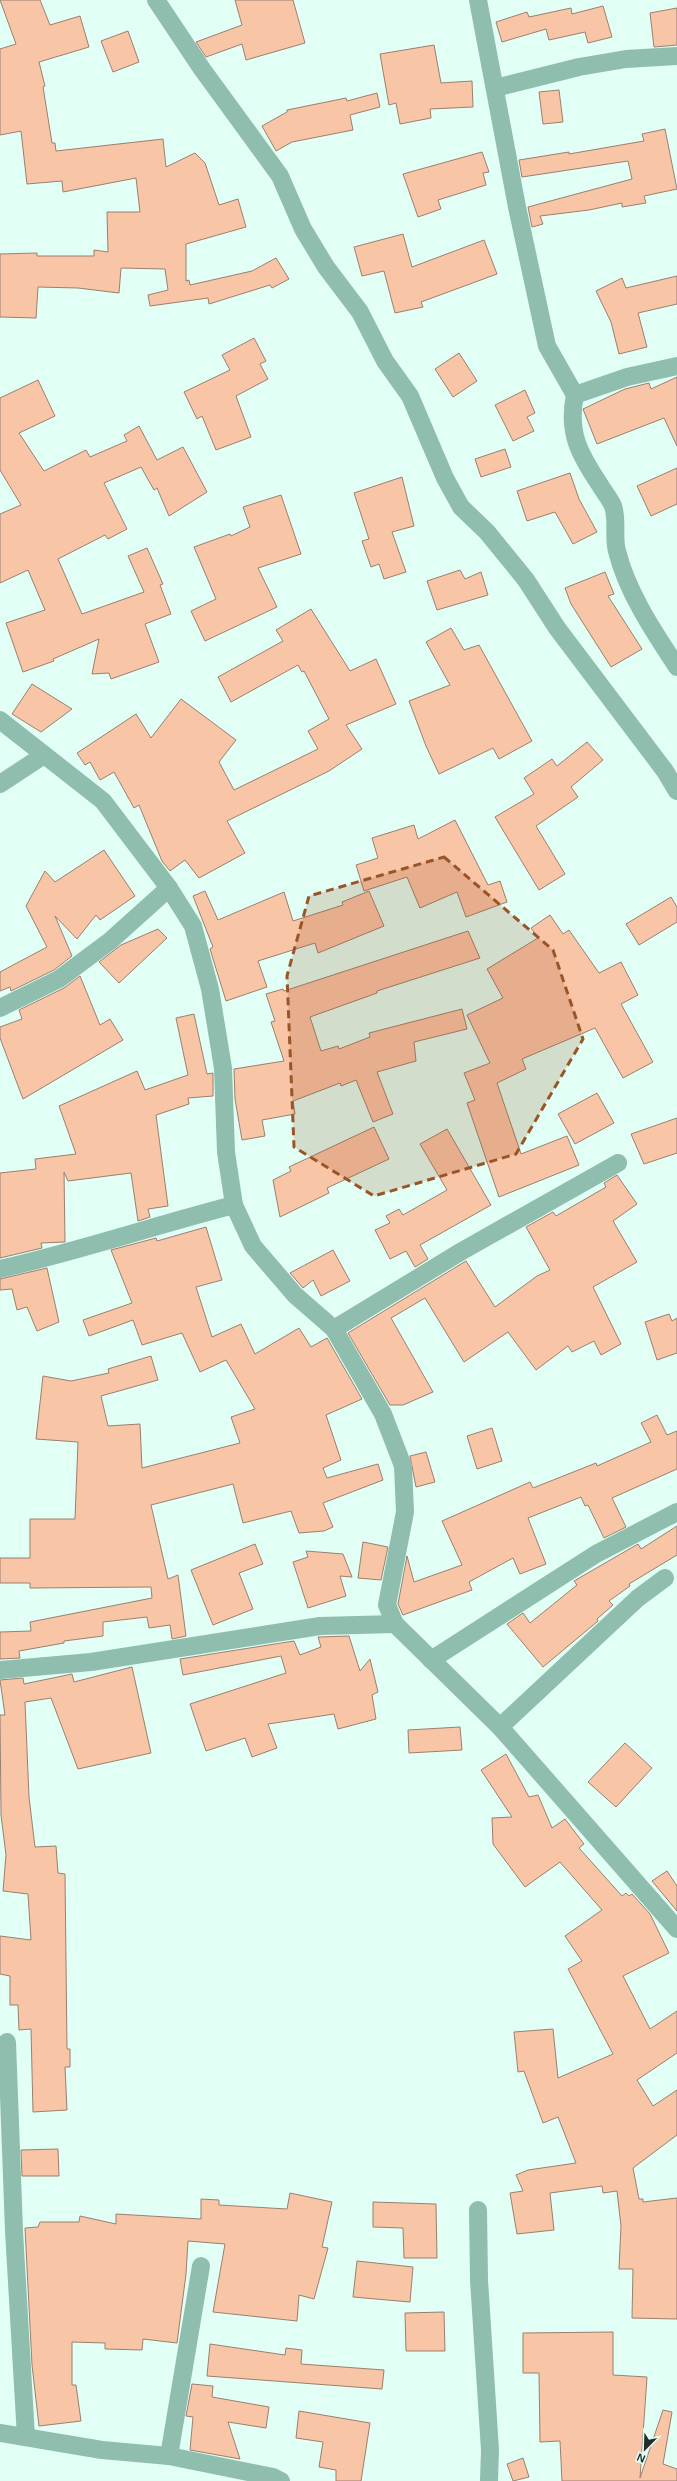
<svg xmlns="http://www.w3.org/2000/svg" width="677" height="2481" viewBox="0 0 677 2481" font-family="Helvetica,sans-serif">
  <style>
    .building { fill: #f9c5a7; stroke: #9b7f6f }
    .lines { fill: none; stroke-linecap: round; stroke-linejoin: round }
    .street { stroke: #8fbeae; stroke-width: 18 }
    .marked { fill: #995527; fill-opacity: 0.2; stroke: #995527; stroke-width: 3; stroke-dasharray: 8 5; stroke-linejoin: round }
  </style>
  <rect width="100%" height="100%" fill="#e1fff4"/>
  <g class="building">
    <polygon points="0,0 40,0 50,25 80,16 89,47 39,62 45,86 43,87 52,143 55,143 56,151 163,139 166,167 195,153 205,163 219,205 238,199 246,227 186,244 186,281 189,280 190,285 252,271 276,258 289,279 272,288 270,285 209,304 208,298 150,306 148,295 168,290 165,269 121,268 119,293 78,288 38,287 36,318 0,317 0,254 37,253 37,256 94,256 94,250 108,252 107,212 140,212 136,178 63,192 62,181 27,184 21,131 0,135 0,49 16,44"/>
    <polygon points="235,0 293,0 305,43 246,60 242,44 206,57 196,42 242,25"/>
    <polygon points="603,6 612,37 588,43 585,32 549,40 546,29 502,42 496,22 527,12 529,17 571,8 572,14"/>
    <polygon points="677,8 677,45 654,47 650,13"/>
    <polygon points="128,31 139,62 113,72 101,41"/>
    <polygon points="434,45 441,83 472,81 473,107 430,109 431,118 400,124 396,103 389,105 380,54"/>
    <polygon points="559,90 563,122 543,124 539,92"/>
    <polygon points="377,93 380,107 350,115 353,130 292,142 276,151 262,126 287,112 287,110 346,98 347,101"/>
    <polygon points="665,129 677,189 644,196 646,203 622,207 622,203 589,210 540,216 543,224 532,227 528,207 632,179 628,161 522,177 519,160 569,152 569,154 644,141 642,134"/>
    <polygon points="482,152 489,172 483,173 486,185 438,200 441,209 418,217 403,174"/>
    <polygon points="403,234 412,267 484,240 497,274 421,302 423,307 395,313 384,271 362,276 354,247"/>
    <polygon points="677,276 677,304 638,313 647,347 619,354 611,322 596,291 622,278 626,288"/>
    <polygon points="254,338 266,361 260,364 268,379 236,396 251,437 216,450 202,416 197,419 184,392 230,370 222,355"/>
    <polygon points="459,353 477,381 453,397 435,369"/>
    <polygon points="677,377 677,446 664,418 597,444 583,409 625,389 649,383 651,389"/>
    <polygon points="38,380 55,416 19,433 44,471 86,450 90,457 127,441 124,435 139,426 157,460 183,447 207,492 169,516 157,488 154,490 141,467 104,483 127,529 108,539 105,535 58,559 82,614 144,592 128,556 147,548 163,584 160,585 171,614 145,624 159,662 111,679 109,673 92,674 99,639 53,659 54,661 23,672 6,623 45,610 28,570 0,583 0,514 21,505 0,470 0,398"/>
    <polygon points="525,390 535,413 527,417 534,431 513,441 495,405"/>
    <polygon points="505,449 511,467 481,477 475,459"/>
    <polygon points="677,468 677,504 651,516 637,486"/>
    <polygon points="570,473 579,499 597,532 573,544 555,512 527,521 517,491"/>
    <polygon points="402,477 414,526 392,532 406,572 384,579 379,564 371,567 362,541 369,539 354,493"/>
    <polygon points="281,495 301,554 258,568 277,607 205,641 191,611 216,599 194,547 230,534 231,536 250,527 243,507"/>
    <polygon points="460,570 465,579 481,572 488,595 437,610 427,581"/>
    <polygon points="605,572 614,594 608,596 642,649 611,667 571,604 565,588"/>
    <polygon points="311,609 350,671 376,659 396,704 346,725 362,749 329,771 227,821 245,853 199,878 185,860 170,871 162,861 139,805 134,808 114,772 100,780 90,762 85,765 77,753 136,714 151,738 181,699 236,740 219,762 234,790 318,749 308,731 329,719 304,671 302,672 298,665 231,702 218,677 283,641 276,630"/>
    <polygon points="451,628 464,650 479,645 532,741 499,759 493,748 439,774 426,746 409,701 450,685 426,642"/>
    <polygon points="32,684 72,709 41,732 12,714"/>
    <polygon points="587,742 603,760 571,787 578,797 536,826 565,874 539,890 495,817 534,794 524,778 552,759 557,766"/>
    <polygon points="455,820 488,885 500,881 507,902 466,917 457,892 420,908 407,877 364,891 356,865 378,858 372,838 414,825 418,839"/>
    <polygon points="104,850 135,896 100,920 96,915 77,939 55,916 72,956 54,970 11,991 10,987 0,991 0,972 47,947 26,906 45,871 55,882"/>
    <polygon points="205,891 218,920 284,892 293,921 343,905 342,902 369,891 384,926 318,953 315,943 258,961 267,987 226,1001 210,949 213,947 193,896"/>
    <polygon points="671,897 677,907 677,922 639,945 626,924"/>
    <polygon points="550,915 563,934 569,930 599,973 621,962 638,995 621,1004 653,1062 623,1078 595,1028 522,1059 526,1069 497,1083 521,1154 567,1136 579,1165 499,1197 467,1103 475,1100 464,1073 490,1063 467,1015 503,998 487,969 538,938 531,928"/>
    <polygon points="158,929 167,938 119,983 99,962 121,945"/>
    <polygon points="468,931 480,958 377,991 377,993 310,1017 321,1051 338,1046 339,1049 370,1037 369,1033 462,1009 467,1029 414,1042 416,1061 377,1072 393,1114 373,1122 356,1080 341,1086 340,1083 293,1101 295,1114 262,1120 265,1136 242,1140 235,1099 234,1069 284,1061 271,1022 275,1021 266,994 283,989 284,991"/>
    <polygon points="80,976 100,1025 110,1019 123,1040 23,1099 0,1038 0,1027 22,1019 19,1010 64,988"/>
    <polygon points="194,1014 207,1074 213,1073 213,1096 188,1098 189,1104 156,1115 168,1206 148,1209 150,1217 138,1221 131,1173 68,1181 64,1172 65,1242 41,1243 42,1248 0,1258 0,1173 36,1169 35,1159 76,1154 59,1106 137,1071 145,1090 188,1075 176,1018"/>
    <polygon points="597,1093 614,1123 575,1144 558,1114"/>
    <polygon points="677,1118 677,1153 644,1164 631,1134"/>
    <polygon points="374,1127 389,1159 327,1188 329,1193 280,1217 273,1180 291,1171 289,1167"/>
    <polygon points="447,1129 491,1205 420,1245 428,1259 415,1267 406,1251 390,1259 375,1230 390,1223 386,1216 399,1209 403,1215 447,1190 420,1144"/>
    <polygon points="617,1175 637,1204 613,1221 637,1262 593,1287 621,1344 601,1355 594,1341 572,1352 568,1346 536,1370 508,1332 464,1362 425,1298 391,1318 433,1392 403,1405 390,1405 348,1333 466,1261 495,1307 537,1276 550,1270 526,1227 553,1212 556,1216 606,1187 604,1183"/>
    <polygon points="206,1227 222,1280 196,1287 212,1337 241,1324 255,1354 299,1328 311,1347 327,1338 362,1399 326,1415 341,1460 323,1468 327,1478 378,1464 383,1480 323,1503 333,1527 324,1531 299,1533 291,1511 243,1523 233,1484 151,1505 168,1579 178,1575 186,1636 172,1639 170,1625 149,1628 147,1617 103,1622 103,1636 64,1641 64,1643 19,1651 20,1658 0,1659 0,1632 31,1631 30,1622 152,1598 151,1587 30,1588 30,1583 0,1583 0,1558 30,1558 30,1519 75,1519 78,1442 36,1439 43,1376 71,1381 109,1373 108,1369 151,1356 158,1380 101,1396 108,1426 140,1424 142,1468 240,1443 231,1417 255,1409 226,1360 200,1372 182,1333 142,1345 133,1320 89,1336 83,1320 132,1303 111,1250 156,1238 157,1241"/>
    <polygon points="333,1250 350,1281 321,1296 313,1280 303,1288 290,1273"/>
    <polygon points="47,1268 59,1322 37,1331 27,1307 17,1310 12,1289 0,1290 0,1279"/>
    <polygon points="669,1314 672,1321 677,1318 677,1353 657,1360 645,1322"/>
    <polygon points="657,1415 667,1435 677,1431 677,1469 612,1498 626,1527 604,1538 588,1505 585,1506 581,1497 528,1518 546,1564 520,1574 513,1558 469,1582 472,1590 403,1615 398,1604 407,1556 414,1582 462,1565 442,1521 530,1482 533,1488 596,1463 597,1466 651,1442 641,1423"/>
    <polygon points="492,1428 502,1461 477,1469 467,1436"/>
    <polygon points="426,1452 435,1482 416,1487 410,1456"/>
    <polygon points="677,1526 677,1555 629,1584 630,1586 609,1601 613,1605 597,1619 598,1621 543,1667 507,1624 523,1613 530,1623 577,1585 574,1581 638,1544 641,1549"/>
    <polygon points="363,1542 388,1547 381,1580 358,1578"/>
    <polygon points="255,1544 263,1564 239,1573 253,1609 213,1625 191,1570"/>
    <polygon points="306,1551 343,1554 352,1577 340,1576 346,1596 308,1608 293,1562 308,1557"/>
    <polygon points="349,1636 360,1671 370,1659 378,1692 372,1695 376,1719 338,1729 334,1714 268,1724 277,1748 252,1757 245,1738 206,1751 190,1704 286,1673 281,1656 183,1675 180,1659 294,1641 300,1655 321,1647 318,1637"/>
    <polygon points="132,1667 151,1753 78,1769 51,1698 25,1702 29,1797 35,1847 56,1846 58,1873 65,1874 67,2049 70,2049 70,2067 65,2067 67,2110 33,2112 31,2029 19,2030 18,2005 10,2005 10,1976 0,1974 0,1936 31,1940 28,1894 3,1891 6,1855 1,1815 0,1715 5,1715 0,1680 23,1678 24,1684 72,1674 74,1682"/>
    <polygon points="460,1727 462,1750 409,1753 408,1730"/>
    <polygon points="625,1743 652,1768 616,1807 588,1782"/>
    <polygon points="506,1754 529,1797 538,1795 552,1828 565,1819 584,1844 579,1848 622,1896 626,1893 629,1896 632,1894 650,1914 669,1953 623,1976 650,2029 677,2011 677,2053 637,2080 653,2106 677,2090 677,2135 633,2168 639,2199 643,2199 643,2202 677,2198 677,2319 632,2318 633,2269 619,2269 621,2226 617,2191 603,2193 602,2186 550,2193 554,2230 517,2234 510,2193 523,2191 516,2175 528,2170 576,2163 558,2117 543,2123 524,2071 518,2072 514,2032 553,2029 558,2078 613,2054 568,1969 582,1961 565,1936 602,1910 560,1862 525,1887 493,1844 492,1818 512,1817 481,1770"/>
    <polygon points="667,1871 677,1886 677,1911 652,1881"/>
    <polygon points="58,2149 59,2176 22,2176 21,2150"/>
    <polygon points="290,2193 332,2202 322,2247 328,2248 314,2299 299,2295 297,2321 213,2312 225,2244 188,2241 186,2274 177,2343 143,2339 142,2350 105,2349 105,2343 72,2342 72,2385 76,2385 81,2421 39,2426 32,2365 25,2228 38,2227 40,2222 79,2222 80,2216 116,2224 116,2214 201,2219 201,2199 219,2200 219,2205 287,2209"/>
    <polygon points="373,2202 436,2204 437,2258 404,2258 403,2228 373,2227"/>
    <polygon points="357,2261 413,2267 410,2302 353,2297"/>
    <polygon points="444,2312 445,2351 406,2351 405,2313"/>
    <polygon points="613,2332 613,2375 647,2377 640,2478 663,2410 672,2412 663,2464 677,2469 677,2481 562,2481 560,2441 540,2442 539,2373 523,2373 523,2333"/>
    <polygon points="210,2344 285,2355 286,2348 302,2350 301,2364 384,2370 382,2389 207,2376"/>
    <polygon points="192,2384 213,2386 212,2397 269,2407 266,2428 228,2422 240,2459 190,2450 193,2417 186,2416"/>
    <polygon points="299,2411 370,2423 361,2481 336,2481 336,2470 319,2467 323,2442 296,2438"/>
    <polygon points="523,2458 529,2477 513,2481 507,2464"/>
  </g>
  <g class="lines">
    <g class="street">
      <polyline points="156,0 202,69 280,176 303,229 326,267 360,312 385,361 410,396 445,478 461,507 487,532 526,580 557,628 665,771 677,791"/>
      <path d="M 478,0 L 517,207 L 547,346 L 575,395 C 567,433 580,455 600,485 C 604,492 610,499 613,506 C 618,520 613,537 617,551 C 627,592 654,632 677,667"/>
      <polyline points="495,88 579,67 626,59 677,56"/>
      <polyline points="575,395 627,377 677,366"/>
      <polyline points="0,720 103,801 169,888 193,926 210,989 223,1068 226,1152 234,1205 253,1246 295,1295 334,1329 383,1414 403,1466 405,1512 387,1605 395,1624 500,1727 677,1929"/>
      <polyline points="0,784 44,755"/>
      <polyline points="0,1008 59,979 110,941 169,888"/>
      <path d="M 0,1269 C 79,1251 156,1225 234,1205"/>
      <polyline points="334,1329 462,1251 618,1163"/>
      <polyline points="431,1660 596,1554 677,1512"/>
      <polyline points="0,1670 91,1662 320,1626 395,1624"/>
      <polyline points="500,1727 638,1598 665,1578"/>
      <polyline points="7,2042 14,2231 26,2437"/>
      <polyline points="478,2210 479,2280 490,2450 489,2481"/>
      <polyline points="0,2433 102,2450 169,2456 273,2477 281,2481"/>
      <polyline points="169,2456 201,2266"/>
    </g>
  </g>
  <path class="marked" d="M 444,857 L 553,950 L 583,1039 L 516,1154 L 374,1196 L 294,1147 L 287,976 L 309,896 Z"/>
  <g transform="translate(645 2449) rotate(203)" stroke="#e1fff4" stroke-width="3" paint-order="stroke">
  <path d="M0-3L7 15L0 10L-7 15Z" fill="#202e2a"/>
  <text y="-6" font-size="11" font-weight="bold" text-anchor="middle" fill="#202e2a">N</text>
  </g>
</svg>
